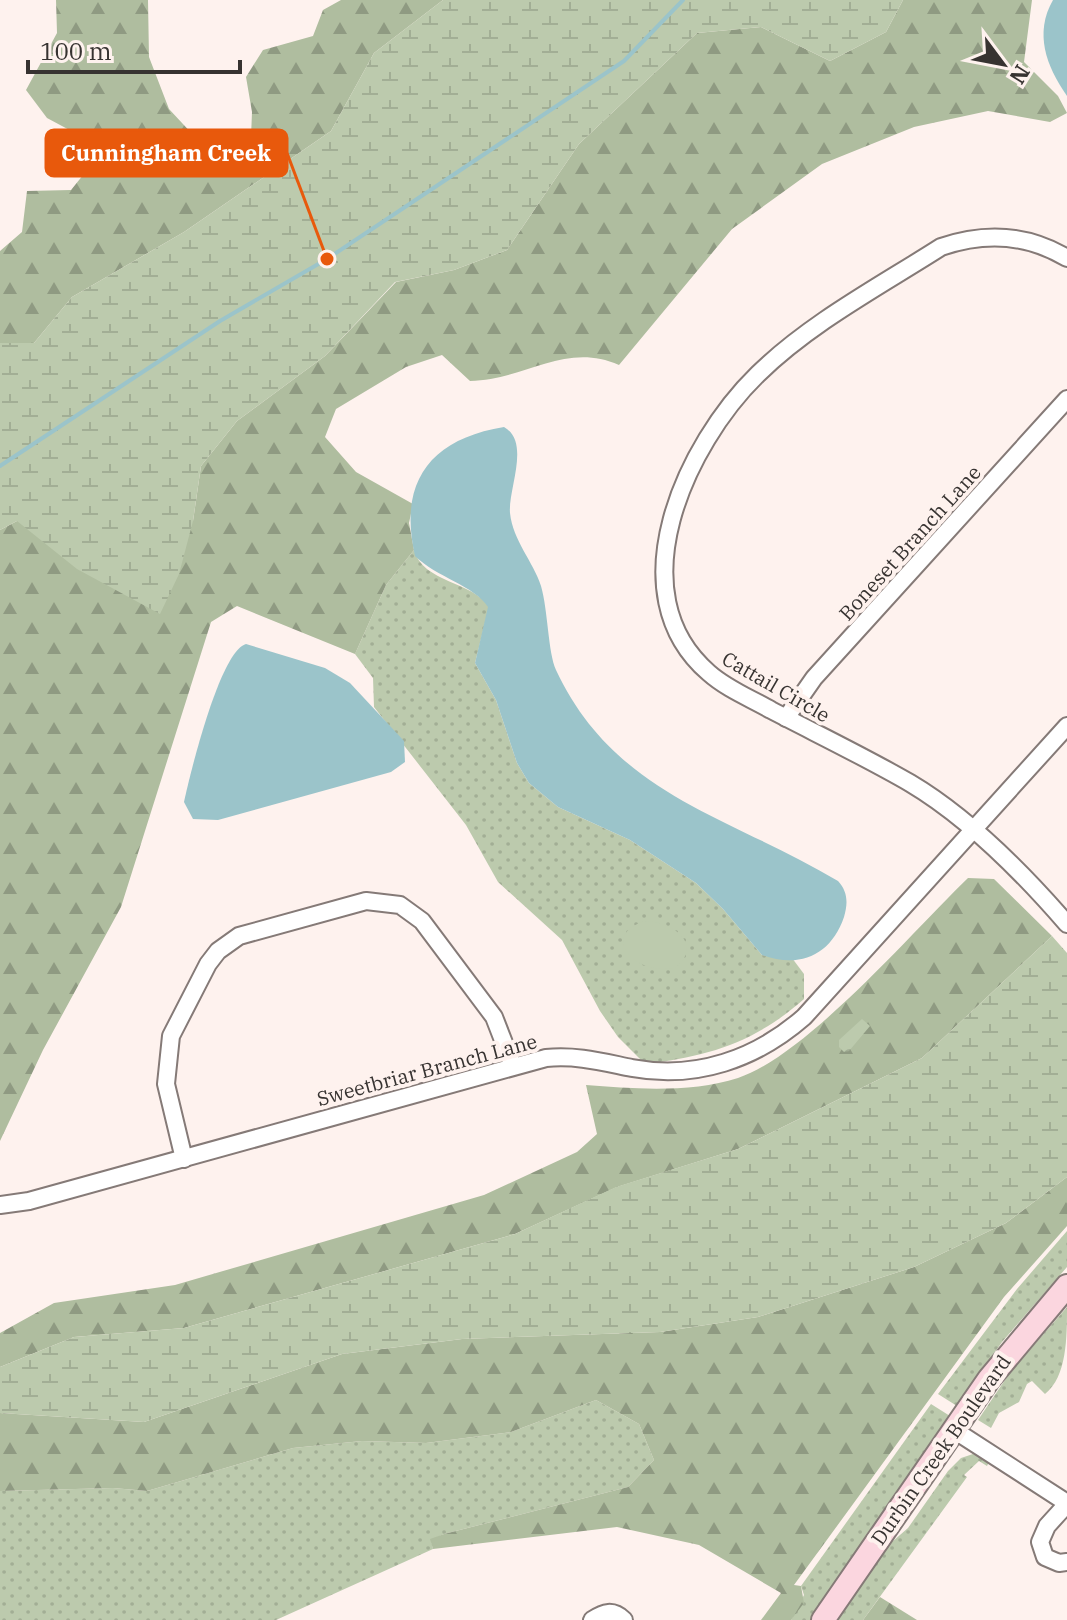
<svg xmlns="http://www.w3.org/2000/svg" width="1067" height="1620" viewBox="0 0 1067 1620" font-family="'IBM Plex Serif',serif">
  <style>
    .grass { fill: url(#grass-dots) }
    .forest { fill: url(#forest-firs) }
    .wetland { fill: url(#wetland-marsh) }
    .park { fill: url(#park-crowns) }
    .garden { fill: #bccaad }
    .water { fill: #9bc4ca }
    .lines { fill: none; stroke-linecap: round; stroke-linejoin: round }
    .stream { stroke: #9bc4ca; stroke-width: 4 }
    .street-casing { stroke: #857a77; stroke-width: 20 }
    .secondary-casing { stroke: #857a77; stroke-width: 26 }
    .street { stroke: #fff; stroke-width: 16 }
    .secondary { stroke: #fbd6df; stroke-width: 22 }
    .labels { text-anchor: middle; stroke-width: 8; stroke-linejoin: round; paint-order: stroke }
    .street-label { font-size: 20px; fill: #373331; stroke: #fef2ee }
    .leader { fill: none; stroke: #e8590c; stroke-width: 3 }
    .callout-dot { fill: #e8590c; stroke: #fef2ee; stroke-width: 3 }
    .callout { fill: #e8590c; stroke: #e8590c; stroke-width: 3 }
    .callout-label { font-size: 22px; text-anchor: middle; font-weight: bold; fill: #fff }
  </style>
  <defs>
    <pattern id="grass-dots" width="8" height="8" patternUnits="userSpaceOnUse" patternTransform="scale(2)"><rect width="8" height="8" fill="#bccaad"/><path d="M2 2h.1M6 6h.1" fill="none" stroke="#a2ae95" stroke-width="1.8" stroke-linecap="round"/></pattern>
    <pattern id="forest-firs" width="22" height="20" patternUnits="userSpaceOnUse" patternTransform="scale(2)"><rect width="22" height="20" fill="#afbd9f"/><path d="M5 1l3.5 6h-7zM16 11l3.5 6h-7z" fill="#8f9a82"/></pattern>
    <pattern id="wetland-marsh" width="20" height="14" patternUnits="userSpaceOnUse" patternTransform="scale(2)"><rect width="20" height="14" fill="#bccaad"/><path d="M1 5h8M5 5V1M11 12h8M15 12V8" fill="none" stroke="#a2ae95"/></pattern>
    <pattern id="park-crowns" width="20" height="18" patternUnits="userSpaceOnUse" patternTransform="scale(2)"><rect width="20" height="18" fill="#bccaad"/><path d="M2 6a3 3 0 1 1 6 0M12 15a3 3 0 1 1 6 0" fill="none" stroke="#a2ae95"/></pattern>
  </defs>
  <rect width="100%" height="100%" fill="#fef2ee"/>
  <g class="grass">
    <path d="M 414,550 C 423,583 473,581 489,607 L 475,663 L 496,700 L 517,763 L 529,783 L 558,807 L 630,840 L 696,883 L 723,909 L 762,955 L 792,958 L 804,974 L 804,999 C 754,1043 709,1056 645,1064 L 618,1037 L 600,1011 L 562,940 L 498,882 L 466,825 L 374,707 L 373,678 L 355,654 L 386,585 Z"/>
    <polygon points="1067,1231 1067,1267 1002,1342 957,1406 938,1394 1017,1289"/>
    <path d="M 1067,1307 C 1067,1337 1067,1377 1045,1394 L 1032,1381 L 1027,1384 L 1019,1402 L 999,1413 L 991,1428 L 978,1420 L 1009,1374 Z"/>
    <polygon points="596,1400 639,1424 654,1460 628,1487 444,1534 431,1540 433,1549 276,1620 0,1620 0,1491 113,1488 147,1491 293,1448 362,1441 426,1443 511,1432"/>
    <polygon points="931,1404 950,1416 813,1620 791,1620 804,1595 801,1586"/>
    <polygon points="973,1454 989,1462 987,1466 979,1461 964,1475 967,1477 863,1620 833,1620 885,1548 908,1528 948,1471 961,1458"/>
  </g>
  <g class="forest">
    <polygon points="56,0 148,0 149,57 169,109 209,152 232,155 251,137 252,112 246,77 263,50 313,36 323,10 341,0 443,0 374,53 331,131 184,232 72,297 34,343 0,343 0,251 22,232 27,191 71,190 92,164 90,141 47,118 26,90 57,33"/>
    <path d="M 903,0 L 1032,0 L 1024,62 L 1058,96 L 1067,113 L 1050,122 L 988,111 L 914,127 L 822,164 L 732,229 L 619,365 C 565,341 526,380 470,381 L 442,355 L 406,367 L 336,409 L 325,437 L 356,472 L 413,504 L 409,523 L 414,550 L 386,585 L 355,654 L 237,606 L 211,622 L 121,907 L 43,1050 L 0,1141 L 0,530 L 17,521 L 193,521 L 201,466 L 237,421 L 325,356 L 396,282 L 454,270 L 507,250 L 579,144 L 697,33 L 761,27 L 830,61 L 886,32 Z"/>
    <path d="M 968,878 L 994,879 L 1052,936 L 922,1058 L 738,1149 L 617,1187 L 515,1234 L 184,1328 L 74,1337 L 0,1367 L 0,1333 L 54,1303 L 175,1285 L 484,1195 L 577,1152 L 597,1134 L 586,1085 C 634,1089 692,1093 738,1078 C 807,1055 913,931 968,878 Z"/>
    <polygon points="1067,1177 1067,1226 1004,1297 794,1585 801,1586 804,1603 791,1620 761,1620 781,1593 699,1545 617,1527 433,1549 430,1539 444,1534 628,1487 654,1460 639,1424 596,1400 511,1432 426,1443 362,1441 293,1448 147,1491 113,1488 0,1491 0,1413 144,1422 342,1354 462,1339 660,1332 758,1317 914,1267 1006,1223"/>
    <polygon points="880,1597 917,1620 863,1620"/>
  </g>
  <g class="wetland">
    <polygon points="443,0 903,0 886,32 830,61 761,27 697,33 579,144 507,250 454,270 395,282 325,356 237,421 201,466 193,521 179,574 160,614 77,569 17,521 0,530 0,343 34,343 72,297 184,232 331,131 374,53"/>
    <polygon points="1052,936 1067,953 1067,1177 1006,1223 914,1267 758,1317 660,1332 462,1339 342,1354 144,1422 0,1413 0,1367 74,1337 184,1328 515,1234 616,1187 738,1149 922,1058"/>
  </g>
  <polygon class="park" points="862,1019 870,1026 849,1051 844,1052 839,1047 839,1040"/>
  <path class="garden" d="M 646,921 C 674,922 704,945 675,968 C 631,976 600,933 646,921 Z"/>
  <g class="water">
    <path d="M 1053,0 L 1067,0 L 1067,96 C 1046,66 1034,33 1053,0 Z"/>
    <path d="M 504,427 C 531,442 508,489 510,513 C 513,541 533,561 541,586 C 548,610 548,652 556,670 C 615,796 730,816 838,881 C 848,892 848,903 844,917 C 831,955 800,969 762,955 L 723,909 L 696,883 L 630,840 L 558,807 L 529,783 L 517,763 L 496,700 L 475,663 L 488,607 C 475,586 436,577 415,556 C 398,482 430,439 504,427 Z"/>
    <path d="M 246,644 L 325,668 L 350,683 L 404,741 L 405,762 L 391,772 L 218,820 L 193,819 L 184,802 C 190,774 220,651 246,644 Z"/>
  </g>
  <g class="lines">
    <polyline class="stream" points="0,466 220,321 327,259 624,61 683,0"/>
    <g class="street-casing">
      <g id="street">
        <path d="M 1067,258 C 1027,234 985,232 941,247 C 880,286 810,323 758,374 C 686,444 616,593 709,673 C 727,689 750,698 771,710 C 817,734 865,757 910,783 C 969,818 1022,872 1067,924"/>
        <polyline points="786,718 814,678 1067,399"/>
        <polyline points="184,1159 166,1084 171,1036 208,964 218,951 239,936 366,901 400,905 422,921 494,1017 513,1066"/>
        <path d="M 0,1205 L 29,1201 L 546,1058 C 577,1055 602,1062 632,1068 C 696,1080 756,1059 804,1017 L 1067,726"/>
        <polyline points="954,1430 1067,1503"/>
        <polyline points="1067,1504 1047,1526 1040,1542 1045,1557 1059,1563 1067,1562"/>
        <path d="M 592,1620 C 604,1612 613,1609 624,1620"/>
      </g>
    </g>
    <g class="secondary-casing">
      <polyline id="secondary" points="823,1620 989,1379 1067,1286"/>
    </g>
    <use href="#street" class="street"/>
    <use href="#secondary" class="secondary"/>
  </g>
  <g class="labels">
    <g class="street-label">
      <text transform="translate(910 543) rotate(-48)" y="7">Boneset Branch Lane</text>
      <text transform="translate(776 687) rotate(30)" y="7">Cattail Circle</text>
      <text transform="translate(427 1070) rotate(-15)" y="7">Sweetbriar Branch Lane</text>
      <text transform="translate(941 1450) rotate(-55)" y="7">Durbin Creek Boulevard</text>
    </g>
  </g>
  <path class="leader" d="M327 259L287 153"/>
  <circle class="callout-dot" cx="327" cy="259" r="8"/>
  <rect class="callout" x="46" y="130" width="241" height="46" rx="8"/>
  <g class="callout-label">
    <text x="166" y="161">Cunningham Creek</text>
  </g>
  <g transform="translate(1003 64) rotate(122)" stroke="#fef2ee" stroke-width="6" paint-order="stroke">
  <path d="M0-6L14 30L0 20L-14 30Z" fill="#373331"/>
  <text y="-12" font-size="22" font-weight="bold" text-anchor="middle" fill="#373331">N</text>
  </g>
  <path d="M28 60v12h212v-12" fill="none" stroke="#373331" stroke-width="4"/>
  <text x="40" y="60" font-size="24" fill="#373331" stroke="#fef2ee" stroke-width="6" paint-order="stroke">100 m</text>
</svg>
